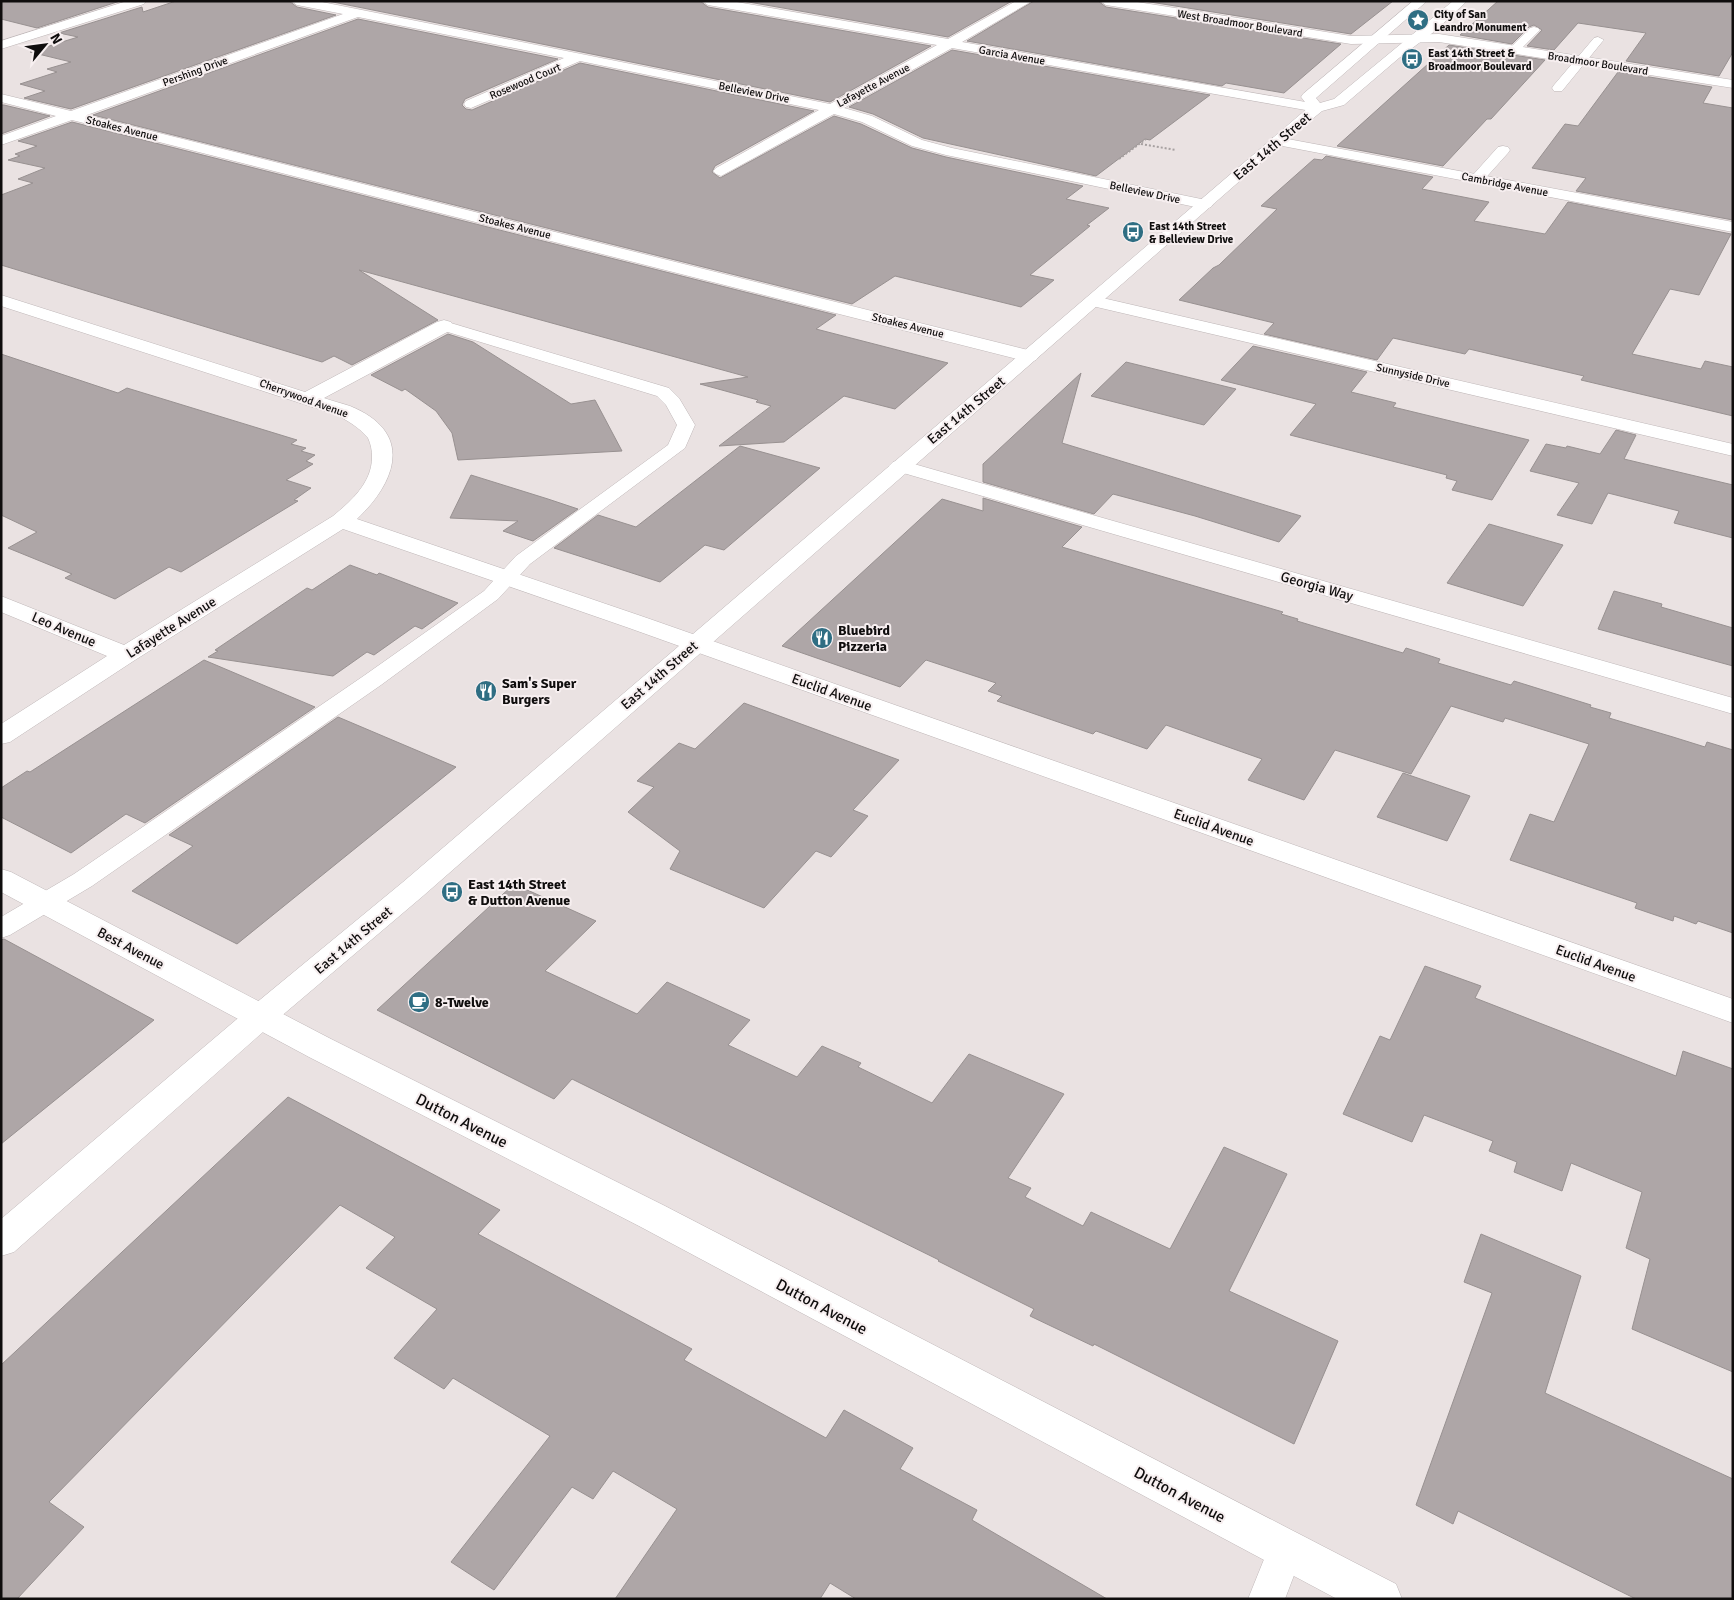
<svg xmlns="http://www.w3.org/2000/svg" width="1734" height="1600" viewBox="0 0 1734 1600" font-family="Signika,sans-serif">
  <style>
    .building { fill: #aea6a7; stroke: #989191 }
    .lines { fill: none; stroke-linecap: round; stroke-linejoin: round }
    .lane-casing { stroke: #bfb7b8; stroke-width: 1 }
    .street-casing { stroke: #bfb7b8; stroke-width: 1 }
    .secondary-casing { stroke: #bfb7b8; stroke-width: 1 }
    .primary-casing { stroke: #bfb7b8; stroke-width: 1 }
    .path { stroke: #a7a1a1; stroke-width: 2; stroke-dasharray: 2 2; stroke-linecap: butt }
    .lane { fill: #fff; fill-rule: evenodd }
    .street { fill: #fff; fill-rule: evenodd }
    .secondary { fill: #fff; fill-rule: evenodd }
    .primary { fill: #fff; fill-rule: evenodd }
    .labels { text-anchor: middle; stroke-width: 4; stroke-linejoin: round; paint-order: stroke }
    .far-poi-label { font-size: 11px; font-weight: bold; fill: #0f0d0d; stroke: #f7eff0; text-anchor: start }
    .far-street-label { font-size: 11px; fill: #0f0d0d; stroke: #f7eff0 }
    .street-label { font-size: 14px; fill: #0f0d0d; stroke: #f7eff0 }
    .poi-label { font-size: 14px; font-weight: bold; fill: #0f0d0d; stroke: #f7eff0; text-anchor: start }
    .near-street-label { font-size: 16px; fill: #0f0d0d; stroke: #f7eff0 }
  </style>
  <rect width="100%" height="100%" fill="#eae2e2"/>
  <g class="building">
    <polygon points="1,1 120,1 37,28 1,19"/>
    <polygon points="176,1 289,1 297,7 336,15 71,109 24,98 45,91 20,84 57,72 47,69 71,62 30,52 78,37 59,33 142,7 143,12"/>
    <polygon points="328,1 700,1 708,7 931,46 830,102"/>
    <polygon points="743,1 1012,1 948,37"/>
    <polygon points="1034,1 1098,1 1106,7 1341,44 1284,93 1226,83 1222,86 967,41"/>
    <polygon points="1144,1 1393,1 1351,34"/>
    <polygon points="1498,1 1733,1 1733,52 1719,76 1626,61 1646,33 1578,23 1554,50 1527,46 1542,30 1534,25 1529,27 1512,44 1460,35"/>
    <polygon points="358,19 558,59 465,99 462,105 466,109 472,110 580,63 814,111 715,166 712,172 720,178 834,116 861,124 912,148 946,157 1083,186 1066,199 1109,208 1087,225 1090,226 1030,275 1054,280 1021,307 895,276 852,304 93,115"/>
    <polygon points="1449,45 1545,60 1491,119 1487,119 1443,166 1337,146"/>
    <polygon points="952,50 1210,95 1150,140 1145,139 1096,176 923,138 873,114 849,107"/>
    <polygon points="1618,72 1712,87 1703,103 1733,108 1733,220 1576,191 1586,178 1532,168 1565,124 1578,126"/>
    <polygon points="1,105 4,105 50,116 1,134"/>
    <polygon points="72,122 836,315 816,329 948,363 895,409 844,396 784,442 719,446 771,406 756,402 758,400 700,384 748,377 359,270 438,320 352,365 334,356 322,362 1,265 1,195 33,183 18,179 45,168 8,160 20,156 15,154 37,146 18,141"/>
    <polygon points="1326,156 1433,177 1422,189 1489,202 1474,221 1545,234 1568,202 1731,234 1699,295 1670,289 1632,354 1701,369 1705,361 1733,367 1733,416 1581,380 1584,376 1469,349 1465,354 1393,338 1377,360 1264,334 1274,323 1179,300 1213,268 1219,265 1277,209 1261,206 1314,159 1322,160"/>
    <polygon points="448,334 473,342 571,404 595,400 622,451 458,460 452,433 436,411 405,389 402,391 371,375"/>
    <polygon points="1253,346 1367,372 1351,392 1396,403 1393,407 1529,440 1492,500 1452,490 1457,481 1446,478 1447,475 1290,435 1316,404 1221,380"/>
    <polygon points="1,354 118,393 127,388 297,440 291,444 306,448 301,451 315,455 306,461 313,464 286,480 311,488 294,500 298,501 181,572 169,567 115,599 65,578 72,574 8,548 37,532 1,515"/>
    <polygon points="1126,362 1236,389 1204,425 1091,396"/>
    <polygon points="1081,373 1062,443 1301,516 1279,542 1195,516 1113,494 1094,514 983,482 983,464"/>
    <polygon points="1616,430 1636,435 1624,459 1733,485 1733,538 1674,523 1679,511 1608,493 1592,524 1557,515 1579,483 1530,471 1546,444 1566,448 1567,446 1600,454"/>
    <polygon points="740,446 820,468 724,550 705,545 660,582 554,548 598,515 636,527"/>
    <polygon points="471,475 548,499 578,509 533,541 503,531 518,521 450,518"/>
    <polygon points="983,498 1082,527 1062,547 1283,612 1281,614 1298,619 1297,621 1403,653 1406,648 1440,659 1438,663 1511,685 1514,681 1591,705 1590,707 1611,713 1609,718 1673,737 1705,747 1707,742 1733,750 1733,933 1698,921 1696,924 1674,916 1673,921 1635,908 1637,903 1510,860 1530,814 1554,822 1589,744 1505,718 1503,722 1451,706 1411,774 1335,750 1304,800 1248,780 1262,759 1166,725 1147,749 1096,731 1093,734 997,701 1002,696 988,691 996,683 926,660 900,687 782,646 942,499 983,511"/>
    <polygon points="1489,524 1563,545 1523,606 1447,583"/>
    <polygon points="350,565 377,575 379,573 458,603 422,629 415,626 374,655 367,652 333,676 208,657 218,651 215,650 307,588 312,590"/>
    <polygon points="1614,591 1662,604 1661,607 1733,628 1733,666 1598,629"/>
    <polygon points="204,660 315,707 145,823 126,814 71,853 1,817 1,788 27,771 30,772"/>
    <polygon points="744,703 899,760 853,810 868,816 831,857 816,851 764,908 670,869 680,851 628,812 654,787 637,781 679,743 695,749"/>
    <polygon points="338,717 456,767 237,944 132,891 193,846 169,835"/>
    <polygon points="1403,773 1470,796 1447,841 1377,817"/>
    <polygon points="514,884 596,921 545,971 637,1014 667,982 750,1020 728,1045 797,1077 822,1046 861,1063 858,1067 932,1103 969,1054 1064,1094 1008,1178 1031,1188 1025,1197 1083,1226 1091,1212 1170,1249 1224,1147 1287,1174 1229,1291 1338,1341 1294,1444 1094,1344 1093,1346 1030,1316 1034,1309 938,1261 939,1260 572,1079 554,1099 377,1010"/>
    <polygon points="4,939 154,1020 1,1144 1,940"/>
    <polygon points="1425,966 1481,986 1475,998 1676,1076 1683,1051 1733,1069 1733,1372 1632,1329 1650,1259 1626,1248 1642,1192 1571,1163 1562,1191 1514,1172 1517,1162 1489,1151 1493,1141 1424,1115 1412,1142 1343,1114 1380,1036 1390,1040"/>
    <polygon points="288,1097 500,1210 478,1234 692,1349 684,1360 826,1438 844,1410 913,1448 900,1469 977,1510 972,1520 1107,1599 856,1599 830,1583 820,1599 615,1599 677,1509 613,1471 593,1499 572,1487 494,1590 451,1562 550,1436 453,1378 444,1389 394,1358 437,1309 366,1268 395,1237 340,1205 49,1502 84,1527 17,1599 1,1599 1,1365"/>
    <polygon points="1481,1234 1581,1276 1545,1393 1733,1479 1733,1599 1636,1599 1458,1511 1453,1524 1416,1505 1492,1293 1464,1282"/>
  </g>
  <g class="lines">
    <g class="lane-casing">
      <g id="lane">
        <polygon points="1534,27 1538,28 1540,30 1518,52 1510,52 1508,50 1530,28"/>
        <polygon points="1598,37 1604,40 1602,42 1562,91 1554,91 1552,88 1554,85 1594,38"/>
        <polygon points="1503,146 1508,147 1510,150 1508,153 1482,182 1472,182 1470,179 1472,176 1498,147"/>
        <polygon points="444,321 669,388 679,398 695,425 685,448 530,564 498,599 381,685 92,886 10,935 1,938 1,917 74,874 365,675 484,591 516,556 668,445 677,425 666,405 657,396 438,329 436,326 438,323"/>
        <polygon points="1286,1531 1299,1537 1304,1549 1285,1599 1248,1599 1273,1537"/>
      </g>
    </g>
    <g class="street-casing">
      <g id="street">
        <polygon points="127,1 146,1 144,4 1,49 1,41"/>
        <polygon points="291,1 317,1 830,104 937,45 708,5 702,1 731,1 948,39 1016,1 1032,1 962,42 1317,104 1322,105 1324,108 1322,111 1317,112 952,48 844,108 872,116 922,140 952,148 1211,201 1213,204 1211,207 1205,209 946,155 912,146 862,122 834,114 721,176 716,174 713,171 716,168 819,110 580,61 471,108 466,107 464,104 466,101 564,58 358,17 87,115 1036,352 1039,356 1036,360 1029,362 72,120 1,145 1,136 56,116 1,102 1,94 71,111 343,14 297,5"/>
        <polygon points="1100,1 1131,1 1351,36 1439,34 1733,80 1733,88 1439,42 1351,44 1106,5"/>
        <polygon points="1277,137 1733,222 1733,232 1272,144 1270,141 1272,138"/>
        <path d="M 1,295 L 305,392 L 437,322 L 444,320 L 451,322 L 453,326 L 451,330 L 324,398 C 332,401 341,403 350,406 C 414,432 397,481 357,519 L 647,618 L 1733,999 L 1733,1023 L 629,628 L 343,529 L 135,660 L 10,742 L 1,744 L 1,724 L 107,656 L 1,612 L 1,596 L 124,645 L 333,516 C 351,501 372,483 372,457 C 372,451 371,444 368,438 C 360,428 348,421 337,415 L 1,306 Z"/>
        <polygon points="1094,296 1733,444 1733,456 1088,305 1085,301 1088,297"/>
        <polygon points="900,460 1733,698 1733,714 893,470 889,466 893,462"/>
      </g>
    </g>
    <g class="secondary-casing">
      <polygon id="secondary" points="1,869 11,872 331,1039 665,1206 1396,1584 1402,1599 1337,1599 639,1226 309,1057 1,892"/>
    </g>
    <g class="primary-casing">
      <polygon id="primary" points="1413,1 1427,1 1316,98 1320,103 1334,99 1453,1 1467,1 1435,31 1399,58 1344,105 1322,111 1282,144 423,896 272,1024 14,1252 1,1256 1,1219 250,1008 403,882 1309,107 1301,97 1303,94"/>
    </g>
    <g class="path">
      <polyline points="1141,144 1176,150"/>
      <polyline points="1119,159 1146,139"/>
    </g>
    <use href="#lane" class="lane"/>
    <use href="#street" class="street"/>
    <use href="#secondary" class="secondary"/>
    <use href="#primary" class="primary"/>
  </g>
  <defs>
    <g id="sight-disc" transform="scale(1.125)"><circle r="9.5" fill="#2f6e83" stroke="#f7eff0"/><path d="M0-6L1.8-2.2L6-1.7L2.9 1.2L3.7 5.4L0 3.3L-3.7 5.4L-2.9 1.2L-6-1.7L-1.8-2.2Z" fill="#fff"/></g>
    <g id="bus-disc" transform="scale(1.125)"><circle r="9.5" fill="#2f6e83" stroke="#f7eff0"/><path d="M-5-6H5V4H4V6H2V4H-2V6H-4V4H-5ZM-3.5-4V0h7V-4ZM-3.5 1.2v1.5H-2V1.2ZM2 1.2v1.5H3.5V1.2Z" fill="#fff"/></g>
    <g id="restaurant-disc" transform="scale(1.125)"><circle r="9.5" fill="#2f6e83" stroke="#f7eff0"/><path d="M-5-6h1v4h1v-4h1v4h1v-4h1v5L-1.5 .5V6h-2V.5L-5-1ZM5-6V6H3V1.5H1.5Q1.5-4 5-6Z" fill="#fff"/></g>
    <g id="cafe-disc" transform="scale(1.125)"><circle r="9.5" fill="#2f6e83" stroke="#f7eff0"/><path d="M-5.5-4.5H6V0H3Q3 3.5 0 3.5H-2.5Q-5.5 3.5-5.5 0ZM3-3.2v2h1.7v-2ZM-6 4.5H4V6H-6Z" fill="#fff"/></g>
  </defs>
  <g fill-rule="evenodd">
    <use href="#sight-disc" x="1418" y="20"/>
    <use href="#bus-disc" x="1412" y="59"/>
    <use href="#bus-disc" x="1133" y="232"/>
    <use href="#restaurant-disc" x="822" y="638"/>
    <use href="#restaurant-disc" x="486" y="691"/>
    <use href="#bus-disc" x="452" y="892"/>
    <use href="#cafe-disc" x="419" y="1002"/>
  </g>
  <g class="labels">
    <g class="far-poi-label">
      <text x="1434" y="18">City of San<tspan x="1434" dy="13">Leandro Monument</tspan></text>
      <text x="1428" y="57">East 14th Street &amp;<tspan x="1428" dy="13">Broadmoor Boulevard</tspan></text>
      <text x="1149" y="230">East 14th Street<tspan x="1149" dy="13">&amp; Belleview Drive</tspan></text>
    </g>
    <g class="far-street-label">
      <text transform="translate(1240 23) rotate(9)" y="4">West Broadmoor Boulevard</text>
      <text transform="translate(1012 55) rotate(10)" y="4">Garcia Avenue</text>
      <text transform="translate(1598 63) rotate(9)" y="4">Broadmoor Boulevard</text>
      <text transform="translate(195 71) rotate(-20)" y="4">Pershing Drive</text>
      <text transform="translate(525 81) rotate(-23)" y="4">Rosewood Court</text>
      <text transform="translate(873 85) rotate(-28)" y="4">Lafayette Avenue</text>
      <text transform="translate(754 92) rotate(11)" y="4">Belleview Drive</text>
      <text transform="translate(122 128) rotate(14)" y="4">Stoakes Avenue</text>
      <text transform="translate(1505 184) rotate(11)" y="4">Cambridge Avenue</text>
      <text transform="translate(1145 192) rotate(12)" y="4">Belleview Drive</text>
      <text transform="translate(515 226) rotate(14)" y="4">Stoakes Avenue</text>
      <text transform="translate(908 325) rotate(14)" y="4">Stoakes Avenue</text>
      <text transform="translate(1413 375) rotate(13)" y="4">Sunnyside Drive</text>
      <text transform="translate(304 398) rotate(20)" y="4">Cherrywood Avenue</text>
    </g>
    <g class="street-label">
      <text transform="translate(1272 146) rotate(-40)" y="5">East 14th Street</text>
      <text transform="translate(966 410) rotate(-40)" y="5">East 14th Street</text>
      <text transform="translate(1317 586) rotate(16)" y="5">Georgia Way</text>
      <text transform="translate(171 627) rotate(-32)" y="5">Lafayette Avenue</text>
      <text transform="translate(64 629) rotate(23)" y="5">Leo Avenue</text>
      <text transform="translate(659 675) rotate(-41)" y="5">East 14th Street</text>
      <text transform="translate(832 692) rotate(20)" y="5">Euclid Avenue</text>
      <text transform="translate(1214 827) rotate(20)" y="5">Euclid Avenue</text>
      <text transform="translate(353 940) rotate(-40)" y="5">East 14th Street</text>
      <text transform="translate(131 948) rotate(28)" y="5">Best Avenue</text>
      <text transform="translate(1596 963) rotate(20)" y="5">Euclid Avenue</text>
    </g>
    <g class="poi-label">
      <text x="838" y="635">Bluebird<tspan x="838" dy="16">Pizzeria</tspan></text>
      <text x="502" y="688">Sam's Super<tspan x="502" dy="16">Burgers</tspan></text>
      <text x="468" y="889">East 14th Street<tspan x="468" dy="16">&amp; Dutton Avenue</tspan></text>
      <text x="435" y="1007">8-Twelve</text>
    </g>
    <g class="near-street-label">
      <text transform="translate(462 1120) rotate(27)" y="6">Dutton Avenue</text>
      <text transform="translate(822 1306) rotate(28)" y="6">Dutton Avenue</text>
      <text transform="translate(1180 1494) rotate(28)" y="6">Dutton Avenue</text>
    </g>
  </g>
  <rect width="1734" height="1600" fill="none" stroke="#0f0d0d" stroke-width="5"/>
  <g transform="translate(45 45) rotate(61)" stroke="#f7eff0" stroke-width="4" paint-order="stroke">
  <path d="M0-4L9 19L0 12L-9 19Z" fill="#0f0d0d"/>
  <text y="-8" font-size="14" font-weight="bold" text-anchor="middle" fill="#0f0d0d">N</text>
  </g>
</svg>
